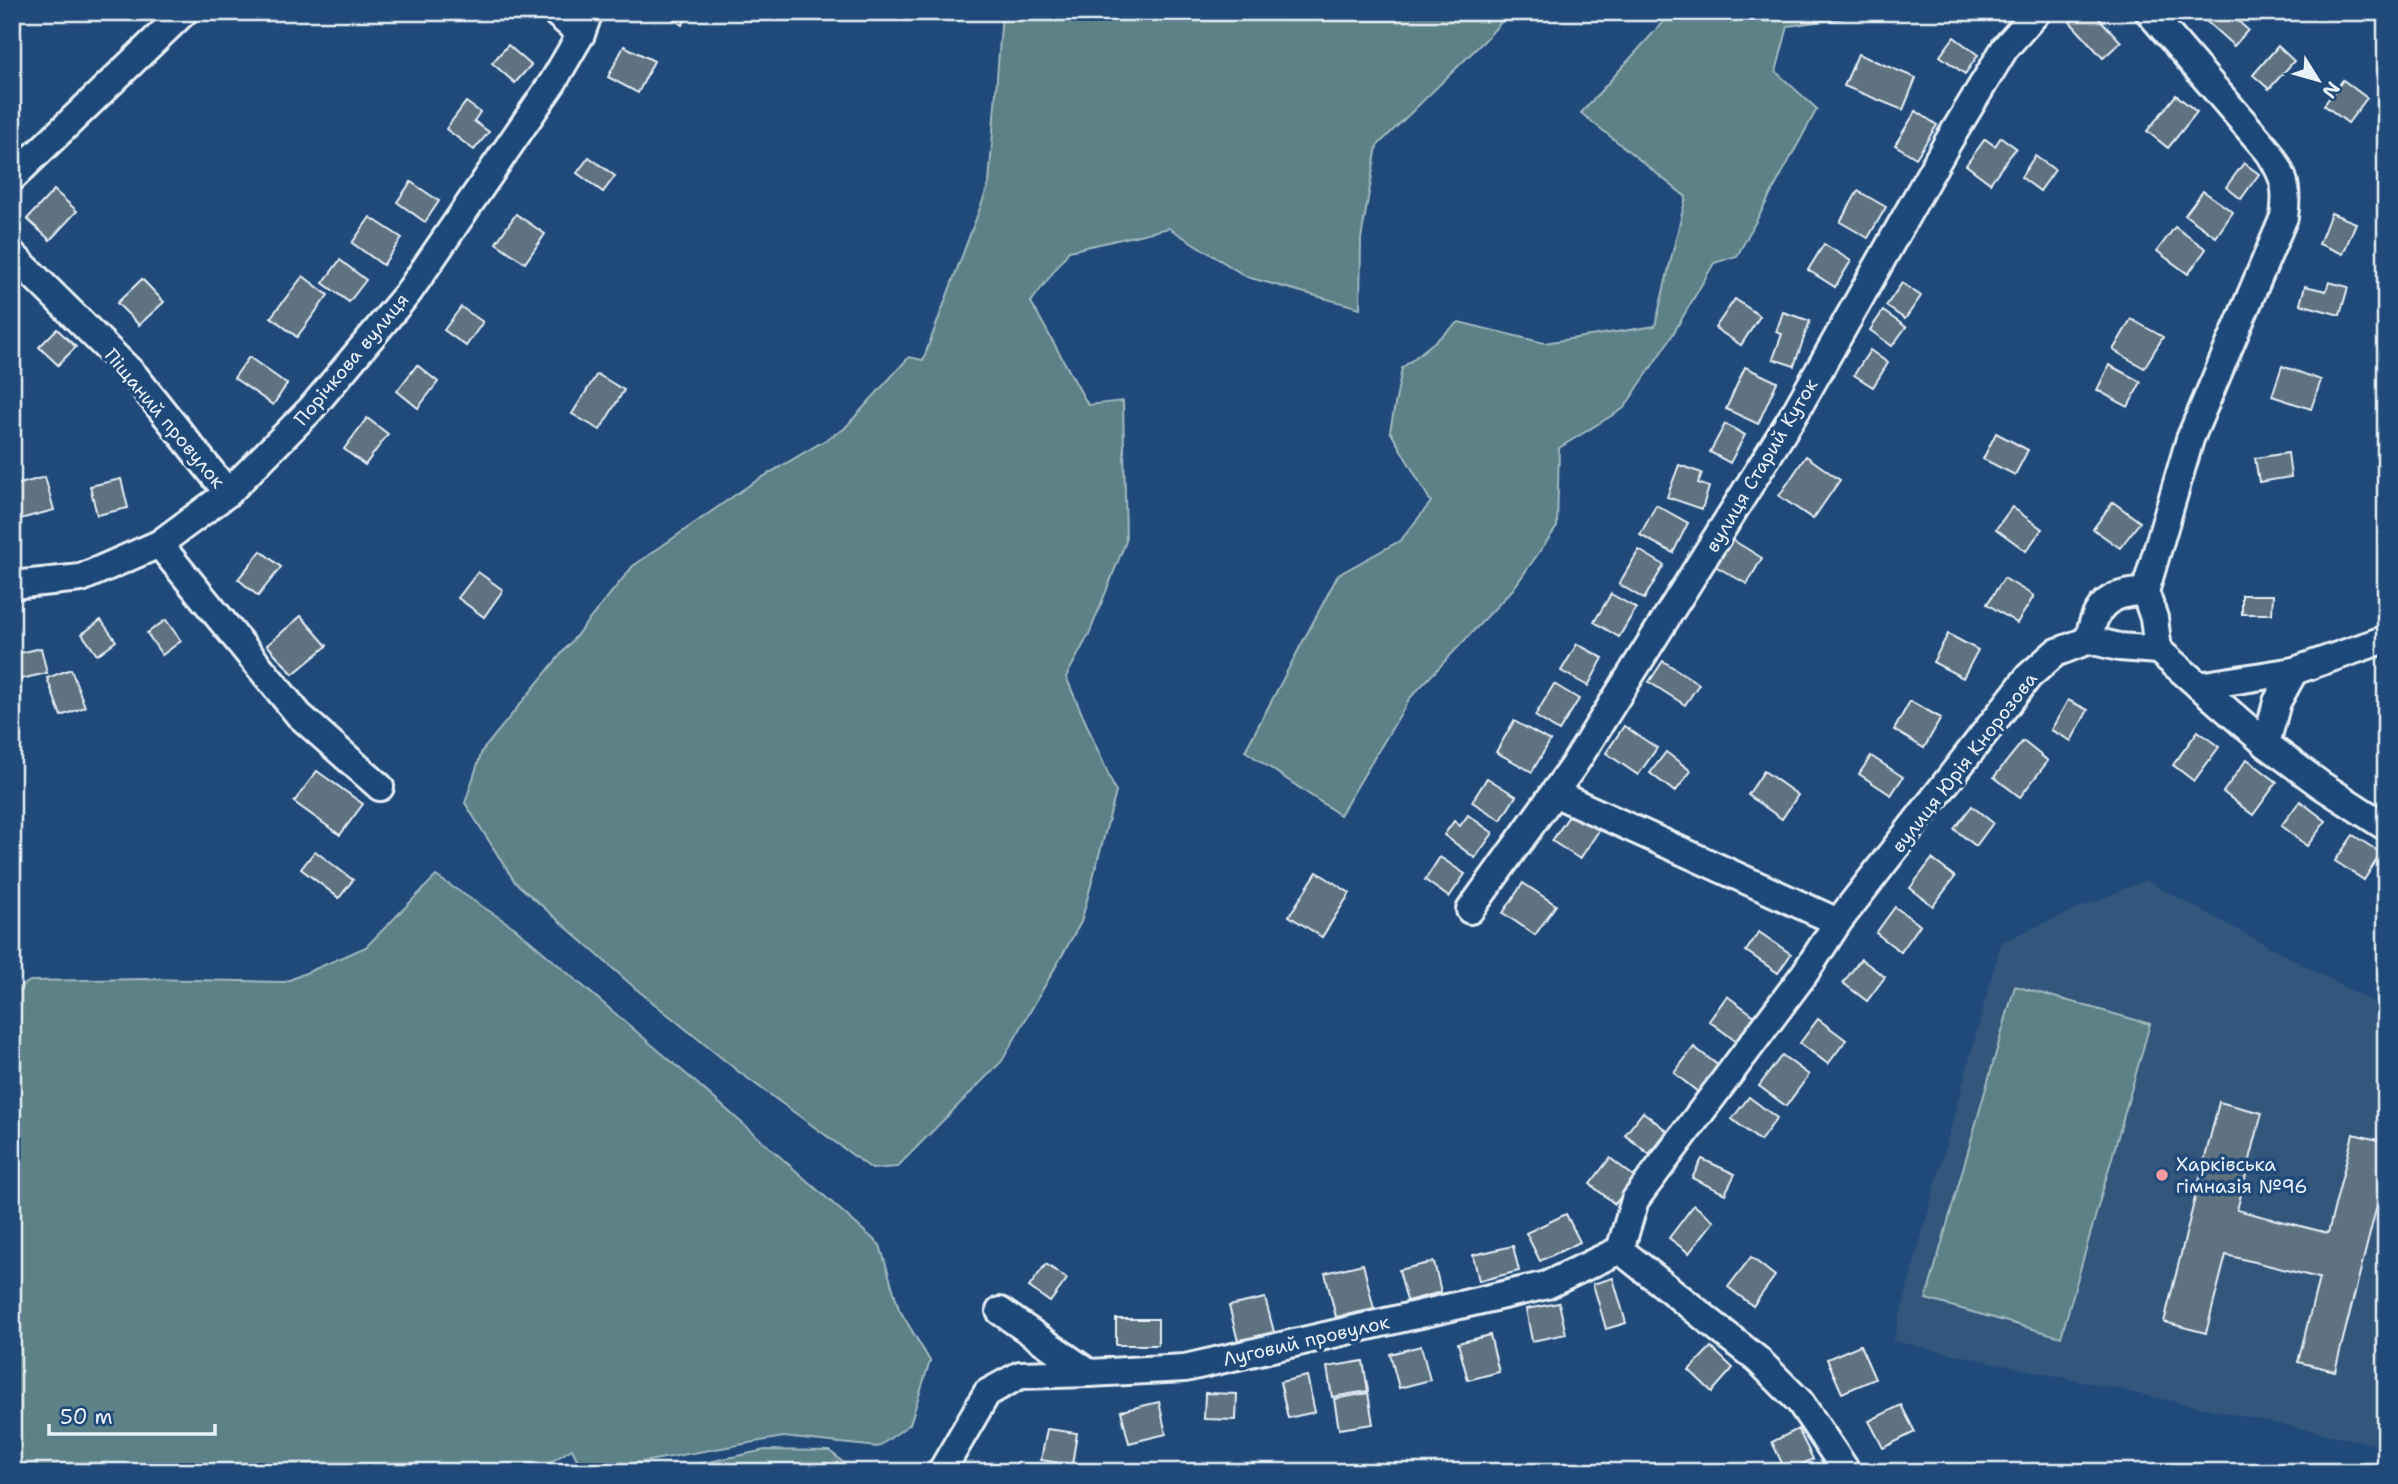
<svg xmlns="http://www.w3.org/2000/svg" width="2398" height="1484" viewBox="0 0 2398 1484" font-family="'Shantell Sans',sans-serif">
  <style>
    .built { fill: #32567c }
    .green { fill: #5b8187; stroke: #a2b9c0; stroke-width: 2 }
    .building { fill: #5e7280; stroke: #e8f1f8; stroke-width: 2 }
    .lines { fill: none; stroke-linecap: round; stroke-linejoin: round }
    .street-casing { stroke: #e8f1f8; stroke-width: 32 }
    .street { stroke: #1f4a7a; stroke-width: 26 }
    .poi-dot { fill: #ff9aa2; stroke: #1f4a7a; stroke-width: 2.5 }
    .labels { text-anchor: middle; stroke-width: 7; stroke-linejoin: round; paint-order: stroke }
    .street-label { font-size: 19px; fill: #e8f1f8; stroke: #1f4a7a }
    .poi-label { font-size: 19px; fill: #e8f1f8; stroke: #1f4a7a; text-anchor: start }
  </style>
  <rect width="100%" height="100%" fill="#1f4a7a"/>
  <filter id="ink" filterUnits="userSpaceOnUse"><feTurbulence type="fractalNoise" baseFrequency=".0143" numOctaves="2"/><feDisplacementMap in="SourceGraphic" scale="14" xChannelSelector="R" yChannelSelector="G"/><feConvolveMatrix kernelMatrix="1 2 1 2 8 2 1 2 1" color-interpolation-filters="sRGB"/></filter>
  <g filter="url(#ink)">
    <polygon class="built" points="2145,880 2386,1009 2386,1447 1893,1341 2001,942"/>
    <g class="green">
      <polygon points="1002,12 1510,12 1486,39 1377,146 1361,239 1360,308 1247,277 1169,228 1069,251 1031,302 1088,405 1123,401 1126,541 1089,634 1066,677 1116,792 1081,922 1002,1061 897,1167 872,1169 739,1072 635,988 515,882 465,803 482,751 633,566 751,484 844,429 909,357 923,360 989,184"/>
      <polygon points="1672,12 1849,12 1844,18 1788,26 1776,72 1817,109 1737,256 1714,263 1670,339 1624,408 1559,448 1557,527 1513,589 1410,698 1340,815 1245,751 1338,575 1401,540 1431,502 1390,431 1402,368 1459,322 1544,343 1655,326 1686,197 1581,113"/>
      <polygon points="436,876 515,928 692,1079 880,1245 899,1309 930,1361 910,1424 878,1447 783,1437 586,1472 583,1472 572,1449 535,1472 12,1472 12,992 30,981 145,979 285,982 366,947"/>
      <polygon points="2015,986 2150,1024 2061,1337 1926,1299"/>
      <polygon points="765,1450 830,1451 854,1472 662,1472"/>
    </g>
    <g class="building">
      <polygon points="664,12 691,12 682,25"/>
      <polygon points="2080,12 2093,12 2121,42 2103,58 2070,22"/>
      <polygon points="2196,12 2228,12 2248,30 2234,46"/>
      <polygon points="1954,37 1978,55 1965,74 1940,56"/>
      <polygon points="508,45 531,65 515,83 492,63"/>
      <polygon points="624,46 654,61 638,93 608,77"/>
      <polygon points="2278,46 2294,61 2269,89 2253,75"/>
      <polygon points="1858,54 1916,78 1903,110 1844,86"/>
      <polygon points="2343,80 2367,98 2348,123 2324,105"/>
      <polygon points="2176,95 2197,112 2168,148 2147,131"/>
      <polygon points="466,102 480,112 474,121 489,132 474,150 446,129"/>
      <polygon points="1916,111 1937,125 1916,158 1895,145"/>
      <polygon points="2001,137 2016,148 1990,183 1966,165 1985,139 1995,146"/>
      <polygon points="2035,156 2055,170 2040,191 2021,177"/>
      <polygon points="589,157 615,176 603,192 577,173"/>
      <polygon points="2244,163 2259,174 2241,199 2226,187"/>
      <polygon points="411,182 439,201 425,222 397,202"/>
      <polygon points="54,190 77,211 50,240 27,219"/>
      <polygon points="1858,191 1886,207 1868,238 1840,222"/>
      <polygon points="2203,191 2233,212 2216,237 2185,215"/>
      <polygon points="2331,213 2356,223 2343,254 2319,244"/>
      <polygon points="516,214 545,234 525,263 496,243"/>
      <polygon points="370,217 402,238 383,265 352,243"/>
      <polygon points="2175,227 2206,249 2188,274 2157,251"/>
      <polygon points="1824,244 1851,261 1835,287 1808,270"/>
      <polygon points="340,260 366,280 349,302 323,283"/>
      <polygon points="303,276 328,295 297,337 271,317"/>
      <polygon points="142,279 164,302 139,325 117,303"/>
      <polygon points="2329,282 2348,287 2340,315 2300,304 2305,286 2326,291"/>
      <polygon points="1902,283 1921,296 1905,319 1886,306"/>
      <polygon points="1735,299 1760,316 1741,345 1715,328"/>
      <polygon points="461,307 483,322 466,346 444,330"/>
      <polygon points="1883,311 1906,327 1892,346 1870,330"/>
      <polygon points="1783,312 1810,321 1794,366 1773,359 1782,334 1776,332"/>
      <polygon points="2131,319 2163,337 2144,368 2113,350"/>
      <polygon points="57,329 76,347 58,365 39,347"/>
      <polygon points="1870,350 1888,363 1873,387 1854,375"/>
      <polygon points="249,357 287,384 273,405 234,378"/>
      <polygon points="417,365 438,382 418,408 397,391"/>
      <polygon points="2109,365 2141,382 2128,407 2097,390"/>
      <polygon points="2282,366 2321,380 2311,409 2272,396"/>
      <polygon points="1745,367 1777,382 1758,424 1726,409"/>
      <polygon points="597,374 624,390 600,430 572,414"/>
      <polygon points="367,418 388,434 365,465 344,449"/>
      <polygon points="1725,424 1745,435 1730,463 1710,452"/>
      <polygon points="1996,433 2028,450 2015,475 1983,459"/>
      <polygon points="2288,453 2291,477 2259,482 2255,458"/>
      <polygon points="1806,456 1840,480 1813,519 1779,496"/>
      <polygon points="1679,465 1702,473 1698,483 1709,487 1702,509 1667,497"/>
      <polygon points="45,477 54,510 16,520 12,506 12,486"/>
      <polygon points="121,479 128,508 97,515 90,486"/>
      <polygon points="2113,502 2140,522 2120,548 2093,529"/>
      <polygon points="1656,505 1688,523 1673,553 1640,535"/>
      <polygon points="2012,507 2042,529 2026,551 1996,529"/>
      <polygon points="1731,539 1762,558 1747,584 1715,566"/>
      <polygon points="1639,550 1664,565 1644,599 1619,584"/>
      <polygon points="261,551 281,567 258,596 238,579"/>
      <polygon points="478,572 503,590 484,617 458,598"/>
      <polygon points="2004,578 2034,596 2017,623 1987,604"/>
      <polygon points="1611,594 1636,608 1619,637 1594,622"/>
      <polygon points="2242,595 2273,595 2272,614 2242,614"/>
      <polygon points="301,616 327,646 293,674 267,645"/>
      <polygon points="101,620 116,641 97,655 82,634"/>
      <polygon points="166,620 181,641 162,655 147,633"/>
      <polygon points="1948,634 1978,650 1963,678 1933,662"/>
      <polygon points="1577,644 1603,658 1588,686 1561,671"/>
      <polygon points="41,648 47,673 12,681 12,655"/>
      <polygon points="1663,661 1699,684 1685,705 1649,682"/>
      <polygon points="71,669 85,707 61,716 47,678"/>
      <polygon points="1554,684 1579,699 1559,731 1535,716"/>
      <polygon points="2068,700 2088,710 2071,741 2051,730"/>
      <polygon points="1910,701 1941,718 1924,748 1894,730"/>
      <polygon points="1514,721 1550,741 1532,772 1496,752"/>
      <polygon points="1624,726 1657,748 1638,775 1606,753"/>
      <polygon points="2198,731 2219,747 2194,781 2173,765"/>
      <polygon points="2023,741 2048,761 2020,797 1994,777"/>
      <polygon points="1666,752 1691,771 1675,792 1650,773"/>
      <polygon points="1871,756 1903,777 1891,795 1859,774"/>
      <polygon points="2247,759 2277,782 2253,815 2223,792"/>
      <polygon points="317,771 363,804 340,835 294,802"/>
      <polygon points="1764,771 1798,795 1782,819 1748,795"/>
      <polygon points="1487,778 1516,796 1501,820 1472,802"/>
      <polygon points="2300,801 2326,821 2307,846 2281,826"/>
      <polygon points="1972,806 1993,823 1976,846 1954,829"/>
      <polygon points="1573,810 1600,829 1580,859 1552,841"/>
      <polygon points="1468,815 1493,833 1475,858 1444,835 1454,821 1460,826"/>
      <polygon points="2353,835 2381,853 2364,880 2335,861"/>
      <polygon points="315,851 353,880 339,898 301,869"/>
      <polygon points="1440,857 1465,874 1449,897 1425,880"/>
      <polygon points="1932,859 1955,877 1933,906 1910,888"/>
      <polygon points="1317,872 1350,893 1322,937 1289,916"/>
      <polygon points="1523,883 1556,905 1535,935 1503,913"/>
      <polygon points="1895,907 1920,925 1901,952 1876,933"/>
      <polygon points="1759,932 1791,954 1778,973 1746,951"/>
      <polygon points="1861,959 1885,977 1867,1001 1843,983"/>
      <polygon points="1727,996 1756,1017 1737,1042 1709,1021"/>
      <polygon points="1818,1019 1846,1040 1828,1064 1800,1043"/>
      <polygon points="1694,1047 1719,1066 1698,1092 1674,1073"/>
      <polygon points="1782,1055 1809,1075 1786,1106 1759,1086"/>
      <polygon points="1749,1097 1777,1118 1760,1141 1732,1119"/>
      <polygon points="2219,1102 2262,1113 2237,1210 2328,1233 2353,1134 2386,1142 2386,1170 2335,1371 2298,1362 2319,1278 2226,1255 2206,1333 2164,1322"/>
      <polygon points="1643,1112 1667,1131 1649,1154 1625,1135"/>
      <polygon points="1610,1158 1636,1178 1615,1204 1590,1184"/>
      <polygon points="1702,1159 1735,1174 1725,1194 1692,1178"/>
      <polygon points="1694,1205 1714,1221 1689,1253 1669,1238"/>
      <polygon points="1566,1214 1580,1242 1540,1261 1526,1233"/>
      <polygon points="1513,1246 1519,1271 1479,1281 1473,1255"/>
      <polygon points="1751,1257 1775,1276 1753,1306 1728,1287"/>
      <polygon points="1434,1262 1441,1292 1407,1301 1399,1270"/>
      <polygon points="1046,1264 1067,1279 1050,1302 1029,1287"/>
      <polygon points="1363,1264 1374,1309 1336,1317 1325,1273"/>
      <polygon points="1613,1278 1626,1323 1606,1329 1593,1284"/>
      <polygon points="1265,1298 1274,1332 1238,1341 1229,1306"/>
      <polygon points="1559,1303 1566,1334 1532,1341 1526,1309"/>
      <rect x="1116" y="1319" width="42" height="26"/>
      <polygon points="1490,1335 1499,1372 1468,1380 1458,1343"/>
      <polygon points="1860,1345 1875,1379 1842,1393 1827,1359"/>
      <polygon points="1421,1346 1430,1380 1399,1388 1390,1354"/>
      <polygon points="1711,1347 1733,1368 1712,1392 1689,1370"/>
      <polygon points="1363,1361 1368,1391 1332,1397 1327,1367"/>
      <polygon points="1307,1376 1315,1412 1288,1418 1280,1382"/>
      <polygon points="1205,1393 1237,1394 1236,1420 1204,1419"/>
      <polygon points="1368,1393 1373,1424 1339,1429 1334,1399"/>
      <polygon points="1159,1402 1166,1434 1129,1443 1121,1411"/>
      <polygon points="1901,1405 1915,1432 1883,1448 1869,1421"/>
      <polygon points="1047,1429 1077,1433 1072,1465 1041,1460"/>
      <polygon points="1798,1429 1813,1459 1786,1472 1772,1442"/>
    </g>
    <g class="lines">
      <g class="street-casing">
        <g id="street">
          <polyline points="555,12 581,34"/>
          <path d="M 2149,12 L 2269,152 C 2285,177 2288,188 2284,217 L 2190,439 L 2145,592 L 2154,618 L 2158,650"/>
          <polyline points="12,178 184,12"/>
          <polyline points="12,254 134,375 228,493"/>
          <polyline points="159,544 299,715 380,787"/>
          <polyline points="12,585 81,578 159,544 228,493 310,410 408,293 553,82 581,34 589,12"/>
          <path d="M 2089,640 C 2094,605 2110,592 2145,592"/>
          <polyline points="2158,650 2266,744 2321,785 2386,827"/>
          <polyline points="2199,686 2294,671 2386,639"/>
          <polyline points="2266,744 2277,702 2294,671"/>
          <polyline points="1554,793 1838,922"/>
          <polyline points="1470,910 1574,765 1796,411 1948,142 2005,48 2037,12"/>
          <polyline points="1000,1311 1089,1373 1185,1368 1547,1285 1620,1250"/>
          <polyline points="941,1472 987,1393 1020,1375 1089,1373"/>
          <polyline points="1847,1472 1800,1402 1758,1360 1620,1250 1635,1200 1805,973 1838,922 2029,676 2055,653 2089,640 2119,647 2158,650"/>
        </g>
      </g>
      <use href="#street" class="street"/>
    </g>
  </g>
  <circle class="poi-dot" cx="2162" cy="1175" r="7"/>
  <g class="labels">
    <g class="street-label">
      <text transform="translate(351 359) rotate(-50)" y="7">Порічкова вулиця</text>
      <text transform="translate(165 418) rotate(50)" y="7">Піщаний провулок</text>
      <text transform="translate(1761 465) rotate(-59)" y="7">вулиця Старий Куток</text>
      <text transform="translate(1964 762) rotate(-52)" y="7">вулиця Юрія Кнорозова</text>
      <text transform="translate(1306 1340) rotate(-13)" y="7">Луговий провулок</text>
    </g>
    <g class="poi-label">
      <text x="2176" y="1171">Харківська<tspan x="2176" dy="22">гімназія №96</tspan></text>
    </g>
  </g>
  <rect width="2398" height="1484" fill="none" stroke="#1f4a7a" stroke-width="42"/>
  <rect x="21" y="21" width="2356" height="1442" fill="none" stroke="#e8f1f8" stroke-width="2.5" filter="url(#ink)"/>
  <g transform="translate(2318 80) rotate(127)" stroke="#1f4a7a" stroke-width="5" paint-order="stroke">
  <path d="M0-5L12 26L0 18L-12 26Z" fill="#e8f1f8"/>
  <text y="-10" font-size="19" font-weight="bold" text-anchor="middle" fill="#e8f1f8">N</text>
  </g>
  <path d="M49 1424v10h166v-10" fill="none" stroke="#e8f1f8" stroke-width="3.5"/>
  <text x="60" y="1424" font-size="21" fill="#e8f1f8" stroke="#1f4a7a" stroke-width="5" paint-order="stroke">50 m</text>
</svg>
